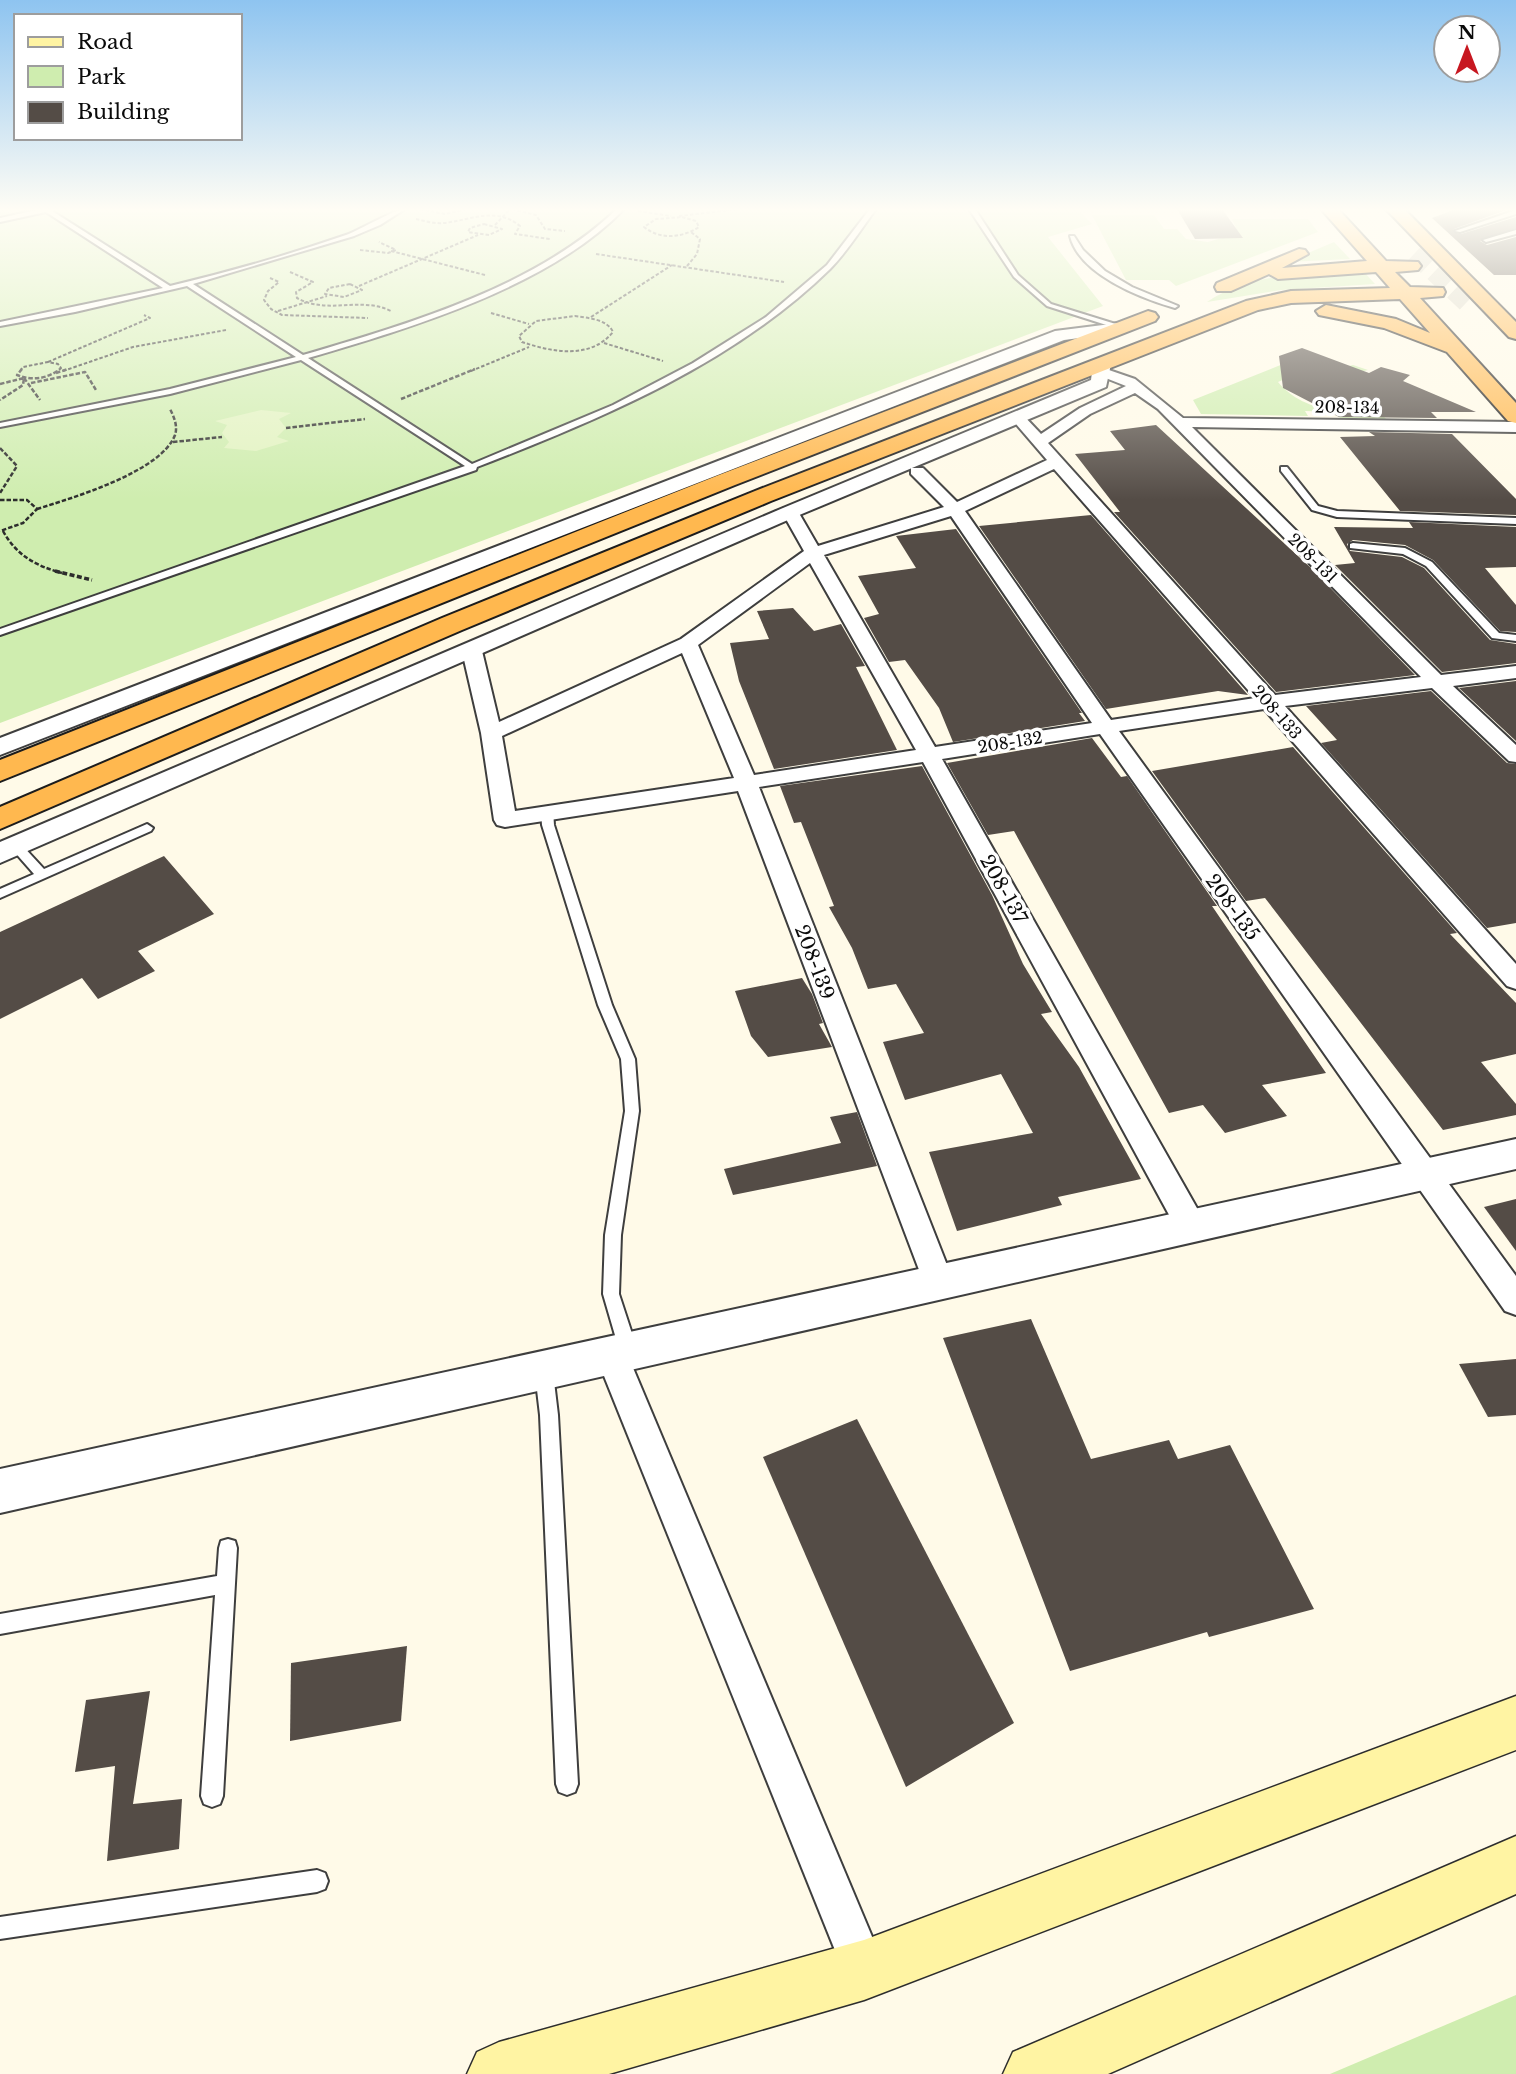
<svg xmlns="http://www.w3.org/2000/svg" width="1516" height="2074" viewBox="0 0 1516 2074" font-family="'Libre Baskerville',serif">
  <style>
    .green { fill: #cfedaf }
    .pitch { fill: #e2f3c1 }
    .building { fill: #544c46 }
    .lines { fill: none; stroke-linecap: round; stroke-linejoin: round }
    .trunk-tunnel { stroke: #dad6c7; stroke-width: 18; stroke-dasharray: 18 9; stroke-linecap: butt }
    .service-casing { stroke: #3e3e3e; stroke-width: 4 }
    .minor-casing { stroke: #3e3e3e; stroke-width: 4 }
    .tertiary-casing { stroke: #3e3e3e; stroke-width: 4 }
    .secondary-casing { stroke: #2d2d2d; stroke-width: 3 }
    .trunk-casing { stroke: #1c1c1c; stroke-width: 4 }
    .path-far2 { stroke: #2d2d2d; stroke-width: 2; stroke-dasharray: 3.5 2; stroke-linecap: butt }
    .path-far1 { stroke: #2d2d2d; stroke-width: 2.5; stroke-dasharray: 4.5 2; stroke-linecap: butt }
    .path { stroke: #2d2d2d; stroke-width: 3.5; stroke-dasharray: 5 2.5; stroke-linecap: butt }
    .service { fill: #fff; fill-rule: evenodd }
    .minor { fill: #fff; fill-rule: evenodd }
    .tertiary { fill: #fff; fill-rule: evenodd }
    .secondary { fill: #fff4a3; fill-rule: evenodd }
    .trunk { fill: #ffb84f; fill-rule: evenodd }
    .labels { text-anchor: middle; stroke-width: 7; stroke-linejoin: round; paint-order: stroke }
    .far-street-label { font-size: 16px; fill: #0b0b0b; stroke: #fff }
    .street-label { font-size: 19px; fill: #0b0b0b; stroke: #fff }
  </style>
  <rect width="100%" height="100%" fill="#fffae8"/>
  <g class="green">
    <polygon points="0,209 1077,209 1092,224 1048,237 1103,306 0,723"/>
    <polygon points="1092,215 1154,215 1164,229 1177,229 1186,239 1208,242 1238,233 1232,219 1308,219 1318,232 1176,286 1169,280 1126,280"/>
    <polygon points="1334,242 1350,259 1287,262"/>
    <path d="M 1364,272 L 1375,284 L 1281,290 L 1207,302 C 1252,271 1312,274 1364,272 Z"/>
    <path d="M 1283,364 L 1317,374 L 1353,365 L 1368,370 L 1351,374 L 1358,382 L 1354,384 L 1299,373 L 1278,382 C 1290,397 1313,409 1333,409 C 1346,409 1359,404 1373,404 L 1386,419 L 1340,418 L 1335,412 L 1305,411 L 1308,416 L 1201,414 L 1193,400 Z"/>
    <polygon points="1516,1995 1516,2074 1330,2074"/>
  </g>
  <polygon class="pitch" points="261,410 291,413 279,419 286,428 277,437 289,441 256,451 224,448 229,442 222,433 227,425 215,421"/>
  <g class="building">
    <polygon points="1177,209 1222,209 1243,238 1195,239"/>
    <polygon points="1456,209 1509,209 1454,229 1453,232 1461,234 1516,217 1516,228 1480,241 1487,245 1516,237 1516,275 1494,275 1432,218"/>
    <polygon points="1302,348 1369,373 1381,367 1410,375 1403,381 1476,412 1431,412 1437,418 1339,417 1283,388 1279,356"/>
    <polygon points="1156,425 1311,568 1415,675 1276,692 1114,512 1120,512 1075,454 1125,450 1110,431"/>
    <polygon points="1369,432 1452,434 1516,499 1516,515 1400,511 1340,437 1375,436"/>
    <polygon points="1091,515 1248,695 1218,691 1106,709 979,526"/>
    <polygon points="1409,522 1516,527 1516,567 1485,568 1516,605 1516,632 1500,631 1433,560 1405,545 1353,540 1347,544 1350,551 1402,557 1424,568 1490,640 1516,644 1516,663 1442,672 1335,565 1355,563 1334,527 1413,528"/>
    <polygon points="956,529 1082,713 1079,713 1085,721 953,742 939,708 905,660 889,662 864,618 879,614 858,576 916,568 896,536"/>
    <polygon points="793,608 814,631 841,624 865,666 856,667 897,750 774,769 739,681 730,643 769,639 757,611"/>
    <polygon points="1516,681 1516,741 1459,688"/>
    <polygon points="1431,691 1507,763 1516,764 1516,923 1487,928 1321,743 1337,740 1306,706"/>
    <polygon points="1092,738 1121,777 1127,776 1217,906 1212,906 1326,1073 1262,1085 1287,1116 1225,1133 1203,1105 1169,1113 1014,831 988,835 947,763"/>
    <polygon points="1293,747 1457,933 1450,934 1516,1003 1516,1054 1481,1062 1516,1104 1516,1115 1443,1130 1265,898 1246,901 1152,771"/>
    <polygon points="922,766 992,895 1023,964 1052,1012 1041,1014 1079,1067 1141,1179 1058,1197 1062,1205 957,1231 929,1152 1033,1133 1001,1074 905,1100 883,1042 924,1033 896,984 868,989 852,948 829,907 834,906 801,822 794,823 780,786"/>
    <polygon points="164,856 214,914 138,951 155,971 98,999 82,978 0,1019 0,932"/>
    <polygon points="802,978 812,994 823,1023 819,1024 832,1047 768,1057 751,1036 735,991"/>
    <polygon points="857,1112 877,1166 733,1195 724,1169 841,1143 830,1117"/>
    <polygon points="1516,1199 1516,1251 1484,1207"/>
    <polygon points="1031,1319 1091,1459 1169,1440 1178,1459 1230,1445 1314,1609 1209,1637 1207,1632 1070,1671 943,1338"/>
    <polygon points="1516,1359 1516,1415 1488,1417 1459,1364"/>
    <polygon points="857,1419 1014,1723 906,1787 763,1457"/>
    <polygon points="407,1646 401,1721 290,1741 291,1663"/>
    <polygon points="150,1691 133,1804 182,1799 179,1849 107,1861 115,1766 75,1772 86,1700"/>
  </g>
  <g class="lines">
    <polyline class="trunk-tunnel" points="1414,254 1466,303"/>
    <g class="service-casing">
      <g id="service">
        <path d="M 41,209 L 54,209 L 52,211 L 170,286 C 229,272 288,255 346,235 C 360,230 395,209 405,209 L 380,225 L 354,236 L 193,284 L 303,355 C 408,324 536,287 617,209 L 624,209 C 549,287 410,328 308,358 L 472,464 L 613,405 L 693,363 L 766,317 L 827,265 L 870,209 L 876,209 C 861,229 847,252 830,269 C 733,364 601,419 477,467 L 476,470 L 0,635 L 0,629 L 465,466 L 301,360 L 170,394 L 0,427 L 0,423 L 170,389 L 296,357 L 187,286 L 75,312 L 0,326 L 0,322 L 163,288 L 46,212 L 0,222 L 0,218 Z"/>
        <polygon points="969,209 975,209 1018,275 1051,304 1122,326 1122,330 1047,306 1014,277"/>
        <polygon points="1516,210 1516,214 1460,232 1455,231"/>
        <polygon points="1516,230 1516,234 1486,242 1483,240"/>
        <path d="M 1070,236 L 1074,236 L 1083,250 L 1105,271 L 1132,287 L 1178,306 L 1175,308 C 1140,298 1079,274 1070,236 Z"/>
        <polygon points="1281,467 1287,467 1318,506 1337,511 1516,518 1516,524 1337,517 1312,510 1281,471"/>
        <polygon points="1353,543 1405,548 1432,562 1499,633 1516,635 1516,641 1492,638 1426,566 1403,554 1350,548 1350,544"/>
        <polygon points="547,807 553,811 554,825 612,1005 635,1059 639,1111 621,1235 619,1294 637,1349 634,1355 628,1357 622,1355 619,1349 603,1294 605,1235 625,1111 621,1059 598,1005 542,825 541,811"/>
        <polygon points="147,824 153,828 151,831 0,898 0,889 34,874 12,849 10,846 12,843 20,843 44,869"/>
        <polygon points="544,1365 550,1367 553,1373 558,1415 578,1784 575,1792 567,1795 559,1792 556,1784 540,1415 535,1373 538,1367"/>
        <polygon points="228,1539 235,1541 237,1548 223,1796 220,1804 212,1807 204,1804 201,1796 215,1595 0,1634 0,1614 217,1576 219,1548 221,1541"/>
        <polygon points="317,1870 325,1873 328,1881 325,1889 317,1892 0,1939 0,1917"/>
      </g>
    </g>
    <g class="minor-casing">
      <g id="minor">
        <path d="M 1103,368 L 1135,379 L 1183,418 L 1516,422 L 1516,432 L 1192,427 L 1441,675 L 1516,666 L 1516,678 L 1453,686 L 1516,745 L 1516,762 L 1509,761 L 1432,688 L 1285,706 L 1516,964 L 1516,989 L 1507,986 L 1264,709 L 1119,731 L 1516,1276 L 1516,1315 L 1505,1311 L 1100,734 L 942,759 L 1202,1217 L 1206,1226 L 1202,1235 L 1191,1239 L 1180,1235 L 923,762 L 759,787 L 954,1283 L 950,1293 L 939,1297 L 928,1293 L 924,1283 L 738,791 L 505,827 L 497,825 L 494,820 L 481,733 L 462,651 L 465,647 L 472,645 L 482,651 L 499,722 L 681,639 L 804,551 L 782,512 L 784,508 L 796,508 L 818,546 L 944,507 L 911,474 L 911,468 L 923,468 L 957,502 L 1047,460 L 1010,417 L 1012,414 L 1022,414 L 1041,434 L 1080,408 L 1126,386 L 1098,375 L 1098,369 ZM 1135,393 L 1158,409 L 1421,677 L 1275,695 L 1048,443 L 1090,414 ZM 1054,469 L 1255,698 L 1111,720 L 965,511 ZM 951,516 L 1092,723 L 935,747 L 824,555 ZM 810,563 L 916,750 L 754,775 L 698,645 ZM 682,653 L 734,778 L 515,811 L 502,736 Z"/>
        <polygon points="612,1341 623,1346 628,1356 886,1970 879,1985 864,1992 849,1985 596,1356 601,1346"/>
      </g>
    </g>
    <g class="tertiary-casing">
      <g id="tertiary">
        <polygon points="1119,323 1127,328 1125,332 1064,340 0,755 0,738 1055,331"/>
        <polygon points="1102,359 1111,364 1106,387 797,516 0,863 0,842 783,508 1091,380 1093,364"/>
        <polygon points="1516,1139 1516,1169 0,1513 0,1469"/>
      </g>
    </g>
    <g class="secondary-casing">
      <g id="secondary">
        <polygon points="1516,1696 1516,1750 864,2000 609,2074 467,2074 477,2052 499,2042 864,1940"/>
        <polygon points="1516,1836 1516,1894 1108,2074 1003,2074 1013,2052"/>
      </g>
    </g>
    <g class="trunk-casing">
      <g id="trunk">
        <polygon points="1321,209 1338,209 1386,261 1418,262 1421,266 1418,270 1395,272 1410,287 1443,288 1445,292 1443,296 1420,298 1516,403 1516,423 1508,421 1447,352 1384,328 1319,315 1316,311 1326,305 1396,319 1430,333 1400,299 1291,303 1258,310 771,501 462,630 0,829 0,807 442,618 755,491 1246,301 1291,291 1390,288 1376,272 1278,279 1269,274 1231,291 1217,291 1215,287 1217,283 1299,249 1305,250 1308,254 1282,268 1367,261"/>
        <polygon points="1386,209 1404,209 1516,322 1516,339 1509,337"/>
        <polygon points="1148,311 1155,313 1158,317 1155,321 735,485 0,781 0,760 719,475"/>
      </g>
    </g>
    <g class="path-far2">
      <polyline points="420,209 445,214 466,209"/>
      <polyline points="512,209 536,215 545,229 565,231"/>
      <polyline points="638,211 671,216"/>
      <polyline points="679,216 740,209"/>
      <path d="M 682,217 L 696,221 L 699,227 C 682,238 660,240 644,227 L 656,219 Z"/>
      <path d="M 416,219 C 425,221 435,224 444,223 C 471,220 496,206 520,226 L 515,234 L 550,239"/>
      <polygon points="484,224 502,229 489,235 468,232 470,228"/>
      <polyline points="495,225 510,209"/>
      <polyline points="360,250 388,253 396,250 379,242"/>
      <polyline points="391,251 485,275"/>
      <polyline points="596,254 784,282"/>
      <polyline points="687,266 697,254 700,239 691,232"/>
      <path d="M 290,272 L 313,282 L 296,292 L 297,298 C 328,315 361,296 391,311"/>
      <polyline points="270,278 279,282 268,291 264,300 271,309 282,315 368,318"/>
      <polygon points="350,284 362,290 344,297 325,294 329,288"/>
      <polyline points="359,286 478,235"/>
      <polyline points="278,311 327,296"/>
      <polyline points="491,313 529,324"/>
      <path d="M 575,316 C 588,318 607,319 613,332 C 590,360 552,352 522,342 L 519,336 L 536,321 Z"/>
      <polyline points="591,317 672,265"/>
      <polyline points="604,343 663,361"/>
      <polyline points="48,362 150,318 144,315"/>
      <polyline points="20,371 23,367 48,362 58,364 61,368 58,371"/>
      <polyline points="63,371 133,347 226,330"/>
      <polyline points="471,371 529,347"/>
    </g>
    <g class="path-far1">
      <path d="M 22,369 L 17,375 C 32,381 47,379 60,369"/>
      <polyline points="56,373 68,369"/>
      <polyline points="24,378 40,400"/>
      <polyline points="31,383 85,372 96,390"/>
      <polyline points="0,384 24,378 23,385 0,400"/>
      <polyline points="401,399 475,369"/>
      <polyline points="286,428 365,419"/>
      <polyline points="173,442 222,437"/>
      <polyline points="0,448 17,466 0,493"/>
      <polyline points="0,500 27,500 37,509 23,523 0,531"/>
      <path d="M 37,509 C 72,498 161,472 175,435 C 178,426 174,417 170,409"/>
      <path d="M 3,531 C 16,555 36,566 62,573"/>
    </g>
    <polyline class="path" points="55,571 92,580"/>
    <use href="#service" class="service"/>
    <use href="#minor" class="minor"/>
    <use href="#tertiary" class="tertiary"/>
    <use href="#secondary" class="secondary"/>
    <use href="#trunk" class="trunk"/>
  </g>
  <linearGradient id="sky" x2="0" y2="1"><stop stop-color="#8ec4f0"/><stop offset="0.42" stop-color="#fffdf5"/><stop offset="1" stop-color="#fffdf5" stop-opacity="0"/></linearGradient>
  <rect width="1516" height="500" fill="url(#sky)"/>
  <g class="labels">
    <g class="far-street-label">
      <text transform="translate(1347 407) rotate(1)" y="6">208-134</text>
      <text transform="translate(1313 558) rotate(45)" y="6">208-131</text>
      <text transform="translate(1277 712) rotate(49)" y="6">208-133</text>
      <text transform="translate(1010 742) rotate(-9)" y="6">208-132</text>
    </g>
    <g class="street-label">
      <text transform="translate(1004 889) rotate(61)" y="7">208-137</text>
      <text transform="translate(1233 907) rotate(54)" y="7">208-135</text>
      <text transform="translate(815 962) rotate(69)" y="7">208-139</text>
    </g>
  </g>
  <rect x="14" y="14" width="228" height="126" fill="#ffffff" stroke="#9d9d9d" stroke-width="2"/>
  <rect x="28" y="37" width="35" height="10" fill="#fff4a3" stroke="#9d9d9d" stroke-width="2"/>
  <text x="77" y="49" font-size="21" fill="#0b0b0b">Road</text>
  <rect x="28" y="66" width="35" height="21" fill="#cfedaf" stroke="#9d9d9d" stroke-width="2"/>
  <text x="77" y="84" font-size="21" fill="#0b0b0b">Park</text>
  <rect x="28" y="102" width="35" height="21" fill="#544c46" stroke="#9d9d9d" stroke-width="2"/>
  <text x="77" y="119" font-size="21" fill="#0b0b0b">Building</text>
  <g transform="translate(1467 49)"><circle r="33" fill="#ffffff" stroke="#9d9d9d" stroke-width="2"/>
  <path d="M0-5L12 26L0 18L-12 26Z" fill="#c71720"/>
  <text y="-10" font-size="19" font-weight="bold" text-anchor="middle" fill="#0b0b0b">N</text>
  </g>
</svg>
